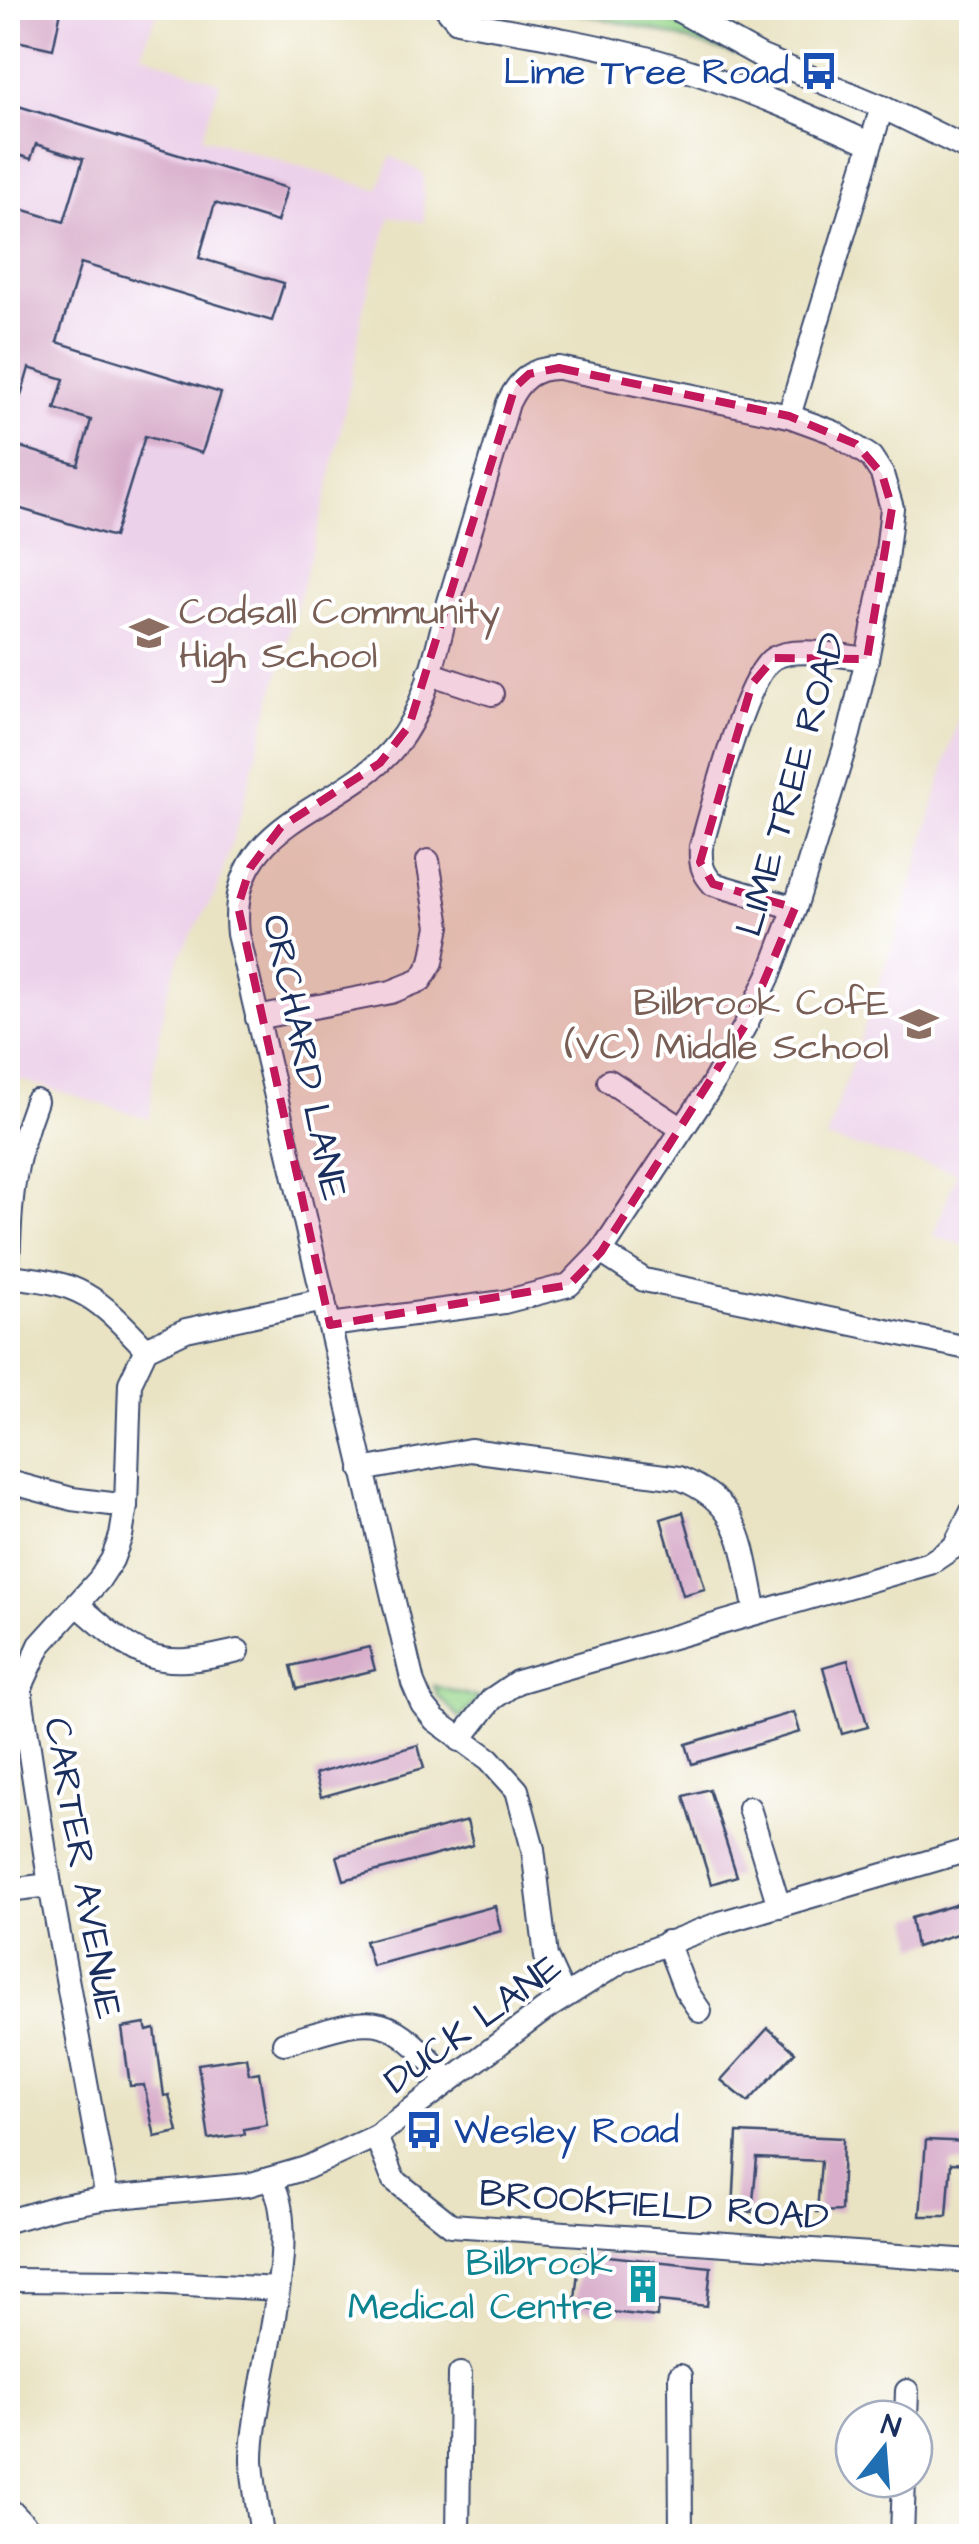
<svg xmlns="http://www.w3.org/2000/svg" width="979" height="2544" viewBox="0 0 979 2544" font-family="'Architects Daughter',sans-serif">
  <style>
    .built { fill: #ecd1ea }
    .green { fill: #99d78d; stroke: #5a8376; stroke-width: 2.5 }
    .building { fill: #d8adcb }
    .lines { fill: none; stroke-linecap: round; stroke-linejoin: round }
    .minor-casing { stroke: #3a4a6d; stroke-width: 26 }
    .minor { stroke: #fff; stroke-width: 22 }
    .marked { fill: #c2185b; fill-opacity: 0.2; stroke: #c2185b; stroke-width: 8; stroke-dasharray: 20 12; stroke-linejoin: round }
    .labels { text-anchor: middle; stroke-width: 8; stroke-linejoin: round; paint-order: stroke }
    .transit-label { font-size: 38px; fill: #164399; stroke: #fff; text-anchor: end }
    .education-label { font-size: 38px; fill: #785e54; stroke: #fff; text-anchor: start }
    .street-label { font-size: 38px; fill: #1b2f5e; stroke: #fff }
    .culture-label { font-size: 38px; fill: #0d838f; stroke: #fff; text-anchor: end }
  </style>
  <rect width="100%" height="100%" fill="#fff"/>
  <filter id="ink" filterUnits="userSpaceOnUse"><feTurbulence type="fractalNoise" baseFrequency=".01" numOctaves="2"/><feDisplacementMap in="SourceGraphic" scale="20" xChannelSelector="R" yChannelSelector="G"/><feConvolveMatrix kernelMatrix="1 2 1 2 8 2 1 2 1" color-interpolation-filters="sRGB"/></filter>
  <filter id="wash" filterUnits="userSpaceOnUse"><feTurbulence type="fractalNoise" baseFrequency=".0048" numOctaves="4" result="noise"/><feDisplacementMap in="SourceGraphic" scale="40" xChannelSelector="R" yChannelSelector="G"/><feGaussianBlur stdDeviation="2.25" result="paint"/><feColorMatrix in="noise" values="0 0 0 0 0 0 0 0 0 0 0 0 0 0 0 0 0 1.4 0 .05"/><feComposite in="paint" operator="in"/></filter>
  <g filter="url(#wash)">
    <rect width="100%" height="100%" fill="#e9e3c3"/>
    <g class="built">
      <polygon points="8,8 159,8 141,53 220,83 202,137 378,190 391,156 423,173 424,222 390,216 362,312 356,357 327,494 239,820 217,890 180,955 166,997 153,1071 150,1119 8,1076"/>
      <polygon points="971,672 972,1246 971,1246 933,1237 957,1172 826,1139 905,908"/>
    </g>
    <g class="green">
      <polygon points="552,8 653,8 736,55 650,29"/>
      <polygon points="434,1686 480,1698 460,1718 438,1696"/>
    </g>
    <g id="blocks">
      <g class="building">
        <polygon points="8,8 46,8 61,11 53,49 8,39"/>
        <polygon points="15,105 287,188 277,222 215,203 199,258 284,283 272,321 81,263 57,342 221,393 202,453 145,436 114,537 8,505 8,443 78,465 91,420 55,409 64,379 29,368 12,426 8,425 8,205 64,222 83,159 36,144 31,159 8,152 8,129"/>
        <polygon points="683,1512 705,1589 683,1595 661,1519"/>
        <polygon points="369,1647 375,1670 297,1689 291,1666"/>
        <polygon points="848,1660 868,1727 842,1734 823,1667"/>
        <polygon points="794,1712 800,1732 692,1764 686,1744"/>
        <polygon points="418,1745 424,1768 321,1797 315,1774"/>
        <polygon points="709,1789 737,1876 711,1884 684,1796"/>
        <polygon points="467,1821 473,1845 344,1880 337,1856"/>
        <polygon points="972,1900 972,1929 916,1947 911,1918"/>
        <polygon points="495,1906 501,1931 372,1966 365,1941"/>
        <polygon points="145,2024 147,2031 155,2029 164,2096 169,2095 178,2132 155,2137 144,2085 130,2086 122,2028"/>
        <polygon points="768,2028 795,2052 748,2102 721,2080"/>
        <polygon points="246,2057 249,2074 259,2072 267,2125 244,2129 245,2134 209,2139 198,2064"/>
        <polygon points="737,2133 843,2138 841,2211 817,2212 821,2161 757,2158 752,2212 733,2211"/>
        <polygon points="926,2140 972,2142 972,2164 951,2163 947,2216 920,2216"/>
        <polygon points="580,2253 711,2267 707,2306 658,2301 657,2317 574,2308"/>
      </g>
    </g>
  </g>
  <g filter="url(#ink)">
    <use href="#blocks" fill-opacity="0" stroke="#3a4a6d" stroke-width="2.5"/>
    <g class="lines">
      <g class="minor-casing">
        <g id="minor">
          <path d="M 446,8 L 457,21 C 520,32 584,42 646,58 C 723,79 797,110 869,143"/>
          <polyline points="674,8 762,57 882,107 972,151"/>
          <polyline points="789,416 882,107"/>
          <polyline points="429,673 492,694"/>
          <path d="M 795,908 L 713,884 C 702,872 700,863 701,847 C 712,811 745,675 774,658 C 795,646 844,656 867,659"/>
          <polyline points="257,1018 391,992 421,980 432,962 439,926 428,861"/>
          <polyline points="609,1081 681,1128"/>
          <polyline points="601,1252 644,1280 972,1349"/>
          <path d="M 8,1269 C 10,1203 12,1164 36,1101"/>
          <path d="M 8,1276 C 82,1283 95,1295 146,1349"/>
          <path d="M 330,1325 L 504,1302 L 569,1285 L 601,1252 L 712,1085 L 746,1024 L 769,976 L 795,908 L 849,734 L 867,659 L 885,568 L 892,508 L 882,474 L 871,457 L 833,432 L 789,416 L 559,368 C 533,367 519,380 508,403 C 489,470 469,536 449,602 C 436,649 427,707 396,745 C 342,813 225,818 238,934 L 413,1683 L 422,1704 L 435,1720 L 489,1759 L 517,1790 L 533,1849 L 546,1957 L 564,1996"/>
          <path d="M 362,1470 L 470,1450 L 679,1478 C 746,1504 742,1551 756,1612"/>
          <polyline points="8,1484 17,1484 72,1499 126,1506"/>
          <path d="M 78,1605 C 141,1660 154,1671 238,1651"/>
          <polyline points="460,1740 492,1699 517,1682 930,1563 954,1547 972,1511"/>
          <polyline points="749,1808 779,1906"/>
          <polyline points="8,1890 50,1885"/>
          <polyline points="667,1942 685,1989 700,2011"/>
          <path d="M 284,2043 C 375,2017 382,2005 449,2081"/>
          <polyline points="376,2136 393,2179 451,2225 972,2261"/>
          <polyline points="107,2198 50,1885 20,1689 40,1645 99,1580 112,1560 121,1536 126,1506 130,1383 146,1349 186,1330 324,1300"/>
          <polyline points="8,2221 57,2207 107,2198 248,2185 306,2168 376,2136 544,2010 622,1961 720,1923 972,1849"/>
          <polyline points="8,2280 132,2281 278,2289"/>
          <polyline points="680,2376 681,2536"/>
          <polyline points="906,2419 907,2391"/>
          <polyline points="8,2508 35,2536"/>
          <path d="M 262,2536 C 259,2511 253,2485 252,2460 C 251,2397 308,2226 269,2179"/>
          <polyline points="458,2536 460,2374"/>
          <polyline points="902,2536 904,2479"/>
        </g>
      </g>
      <use href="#minor" class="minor"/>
    </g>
  </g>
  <path class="marked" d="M 559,368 L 789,416 L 856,444 L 882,474 L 892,508 L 867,659 L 774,658 L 752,684 L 700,862 L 713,884 L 795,908 L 746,1024 L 601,1252 L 569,1285 L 330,1325 L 238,906 L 250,868 L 281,827 L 380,763 L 409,726 L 515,387 L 529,374 Z"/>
  <defs>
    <g id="bus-bare" transform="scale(3)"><path d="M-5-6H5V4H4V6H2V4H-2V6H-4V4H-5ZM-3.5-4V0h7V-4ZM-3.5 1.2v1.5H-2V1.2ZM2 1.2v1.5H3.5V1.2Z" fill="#1a4fb4" stroke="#fff" stroke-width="2.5" paint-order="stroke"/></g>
    <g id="school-bare" transform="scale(3)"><path d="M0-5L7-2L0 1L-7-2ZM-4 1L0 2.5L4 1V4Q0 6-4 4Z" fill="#8d6e63" stroke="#fff" stroke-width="2.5" paint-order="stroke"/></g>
    <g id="building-bare" transform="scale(3)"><path d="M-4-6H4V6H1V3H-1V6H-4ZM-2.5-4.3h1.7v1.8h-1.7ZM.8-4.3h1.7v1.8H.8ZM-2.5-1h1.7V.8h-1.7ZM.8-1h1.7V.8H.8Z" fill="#0f9aa8" stroke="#fff" stroke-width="2.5" paint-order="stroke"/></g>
  </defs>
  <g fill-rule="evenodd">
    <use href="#bus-bare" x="819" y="71"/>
    <use href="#school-bare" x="149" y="633"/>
    <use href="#school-bare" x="919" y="1024"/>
    <use href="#bus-bare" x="424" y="2130"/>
    <use href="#building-bare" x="643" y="2284"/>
  </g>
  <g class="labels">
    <g class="transit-label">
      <text x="789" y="84">Lime Tree Road</text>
      <text x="454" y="2143" text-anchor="start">Wesley Road</text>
    </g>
    <g class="education-label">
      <text x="179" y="624">Codsall Community<tspan x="179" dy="44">High School</tspan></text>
      <text x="889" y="1015" text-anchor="end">Bilbrook CofE<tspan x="889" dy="44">(VC) Middle School</tspan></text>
    </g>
    <g class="street-label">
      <text transform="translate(790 784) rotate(-74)" y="13">LIME TREE ROAD</text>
      <text transform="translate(306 1057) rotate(78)" y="13">ORCHARD LANE</text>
      <text transform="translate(84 1868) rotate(80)" y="13">CARTER AVENUE</text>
      <text transform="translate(472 2023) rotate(-36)" y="13">DUCK LANE</text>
      <text transform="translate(654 2204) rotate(4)" y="13">BROOKFIELD ROAD</text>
    </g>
    <g class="culture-label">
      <text x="613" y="2275">Bilbrook<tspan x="613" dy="44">Medical Centre</tspan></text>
    </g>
  </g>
  <rect width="979" height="2544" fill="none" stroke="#fff" stroke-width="40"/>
  <g transform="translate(884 2449) rotate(17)"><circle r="48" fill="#ffffff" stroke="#a4acbf" stroke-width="2.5"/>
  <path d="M0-8L18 38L0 25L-18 38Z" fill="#1f6fb2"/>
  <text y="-15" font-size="28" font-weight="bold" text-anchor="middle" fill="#1b2f5e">N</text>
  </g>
</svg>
